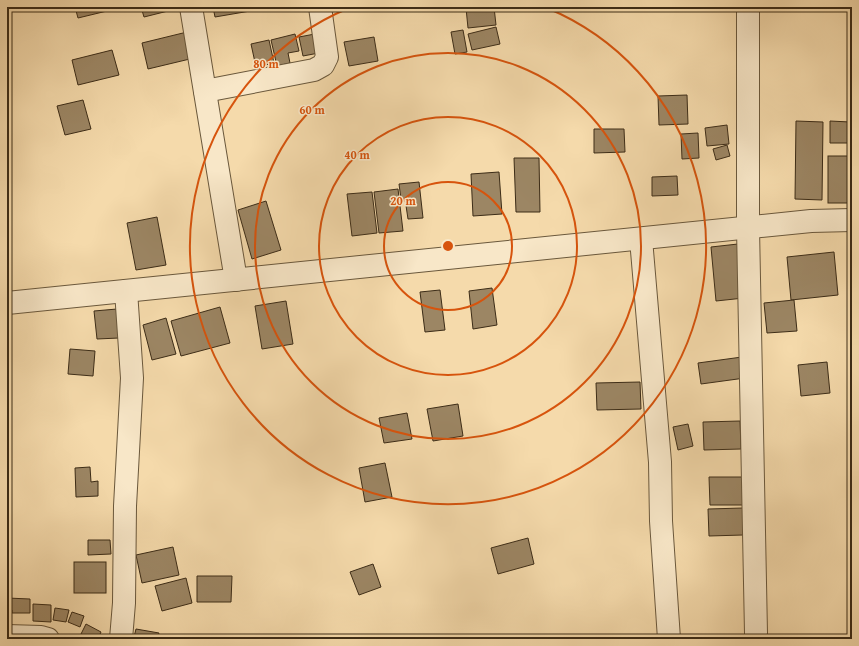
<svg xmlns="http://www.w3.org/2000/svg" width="859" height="646" viewBox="0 0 859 646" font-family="'Gentium Book Plus',serif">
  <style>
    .building { fill: #9c8664; stroke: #3c2c17 }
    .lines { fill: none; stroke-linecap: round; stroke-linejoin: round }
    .minor-casing { stroke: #6a583c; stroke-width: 24 }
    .minor { stroke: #f8e7c8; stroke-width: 22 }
    .ring { fill: none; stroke: #d7540d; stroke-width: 2 }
    .centre { fill: #d7540d; stroke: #f8e7c8; stroke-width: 2 }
    .ring-label { font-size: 12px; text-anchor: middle; font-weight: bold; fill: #d7540d; stroke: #f8e7c8; stroke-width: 3; stroke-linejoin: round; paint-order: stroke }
  </style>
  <rect width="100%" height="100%" fill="#f5daab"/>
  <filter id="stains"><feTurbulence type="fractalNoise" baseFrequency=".005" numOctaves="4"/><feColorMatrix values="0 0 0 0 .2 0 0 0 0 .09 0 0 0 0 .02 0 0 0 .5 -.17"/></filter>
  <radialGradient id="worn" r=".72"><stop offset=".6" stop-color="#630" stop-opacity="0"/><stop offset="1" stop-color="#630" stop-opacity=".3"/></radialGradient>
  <g class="building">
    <polygon points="75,7 106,7 107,11 78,18"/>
    <polygon points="141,7 184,7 144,17"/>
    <polygon points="213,7 262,7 262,9 215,17"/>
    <polygon points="403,7 423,7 423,10 403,11"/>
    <polygon points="494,7 496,25 468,28 466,8"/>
    <polygon points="496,27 500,44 472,50 468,34"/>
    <polygon points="463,30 467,52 455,54 451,32"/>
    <polygon points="187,32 194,58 148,69 142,43"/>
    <polygon points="320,33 324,52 303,56 299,37"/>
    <polygon points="295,34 299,51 288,53 290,63 277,66 271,40"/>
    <polygon points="374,37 378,61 349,66 344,42"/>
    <polygon points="269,40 274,63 256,67 251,44"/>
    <polygon points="112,50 119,75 78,85 72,60"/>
    <polygon points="687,95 688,124 659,125 658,96"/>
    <polygon points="83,100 91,129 65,135 57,106"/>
    <polygon points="796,121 823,122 822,200 795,199"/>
    <polygon points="830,121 850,122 849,143 830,143"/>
    <polygon points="727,125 729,144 707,146 705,128"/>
    <polygon points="594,129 624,129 625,152 594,153"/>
    <polygon points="698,133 699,158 682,159 681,134"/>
    <polygon points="727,145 730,156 716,160 713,149"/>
    <rect x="828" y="156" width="20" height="47"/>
    <polygon points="514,158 539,158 540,212 516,212"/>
    <polygon points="499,172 502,214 473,216 471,174"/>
    <polygon points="677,176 678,195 652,196 652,177"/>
    <polygon points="419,182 423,218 408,219 405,199 401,199 399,184"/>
    <polygon points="398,189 403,231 379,233 374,192"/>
    <polygon points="372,192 377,233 352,236 347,194"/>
    <polygon points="266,201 281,250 252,259 238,210"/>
    <polygon points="157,217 166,265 136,270 127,223"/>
    <polygon points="738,244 744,298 716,301 711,247"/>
    <polygon points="834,252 838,295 791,300 787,257"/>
    <polygon points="492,288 497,325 473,329 469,291"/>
    <polygon points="440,290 445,330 425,332 420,292"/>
    <polygon points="794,300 797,331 767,333 764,303"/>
    <polygon points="286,301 293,344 262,349 255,306"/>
    <polygon points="220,307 230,343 181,356 171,321"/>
    <polygon points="117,309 119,338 97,339 94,311"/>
    <polygon points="166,318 176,354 152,360 143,325"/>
    <polygon points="70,349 95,351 93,376 68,374"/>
    <polygon points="742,357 745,378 701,384 698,363"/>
    <polygon points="827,362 830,393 801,396 798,365"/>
    <polygon points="640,382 641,409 597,410 596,383"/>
    <polygon points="458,404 463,436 433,441 427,409"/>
    <polygon points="407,413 412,439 384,443 379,418"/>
    <polygon points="740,421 741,449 704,450 703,422"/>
    <polygon points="688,424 693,446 678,450 673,427"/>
    <polygon points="385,463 392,497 365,502 359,468"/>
    <polygon points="90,467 91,482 98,481 98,496 76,497 75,468"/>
    <polygon points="709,477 742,477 743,505 710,505"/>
    <polygon points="743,508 743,535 709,536 708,509"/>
    <polygon points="528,538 534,564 498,574 491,548"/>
    <polygon points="88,540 110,540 111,554 88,555"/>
    <polygon points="173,547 179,575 142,583 136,555"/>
    <rect x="74" y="562" width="32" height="31"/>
    <polygon points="373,564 381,587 359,595 350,572"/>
    <polygon points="197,576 232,576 231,602 197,602"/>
    <polygon points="186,578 192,603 162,611 155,586"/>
    <polygon points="7,598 30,599 30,613 12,613 12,610 7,610"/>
    <polygon points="33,604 51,605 51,622 33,621"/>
    <polygon points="55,608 69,610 66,622 53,620"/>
    <polygon points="72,612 84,616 80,627 68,622"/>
    <polygon points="86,624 101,632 98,639 91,639 81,634"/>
    <polygon points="136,629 159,633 157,639 134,637"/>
  </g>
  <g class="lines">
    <g class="minor-casing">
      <g id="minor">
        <polyline points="191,7 236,280"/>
        <polyline points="748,7 748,228 756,633"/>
        <polyline points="205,91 314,70 323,65 327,57 320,7"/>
        <polyline points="641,239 660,462 661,521 669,639"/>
        <polyline points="7,303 811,221 852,220"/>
        <polyline points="7,636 41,637 48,639"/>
        <polyline points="121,639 124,603 125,506 132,378 126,291"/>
      </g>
    </g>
    <use href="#minor" class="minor"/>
  </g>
  <g class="ring">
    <circle cx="448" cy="246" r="64"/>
    <circle cx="448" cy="246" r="129"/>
    <circle cx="448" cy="246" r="193"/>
    <path d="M547 8A258 258 0 1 1 349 8"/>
  </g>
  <circle cx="448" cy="246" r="6" class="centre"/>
  <g class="ring-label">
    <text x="266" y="68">80 m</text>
    <text x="312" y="114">60 m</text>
    <text x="357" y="159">40 m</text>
    <text x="403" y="205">20 m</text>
  </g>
  <rect width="859" height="646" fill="none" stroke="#f5daab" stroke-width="24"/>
  <rect x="8" y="8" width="843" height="630" fill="none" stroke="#3c2c17" stroke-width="2"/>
  <rect x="12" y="12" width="835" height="622" fill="none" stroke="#3c2c17"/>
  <rect width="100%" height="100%" filter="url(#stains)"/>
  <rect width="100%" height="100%" fill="url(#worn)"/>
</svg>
